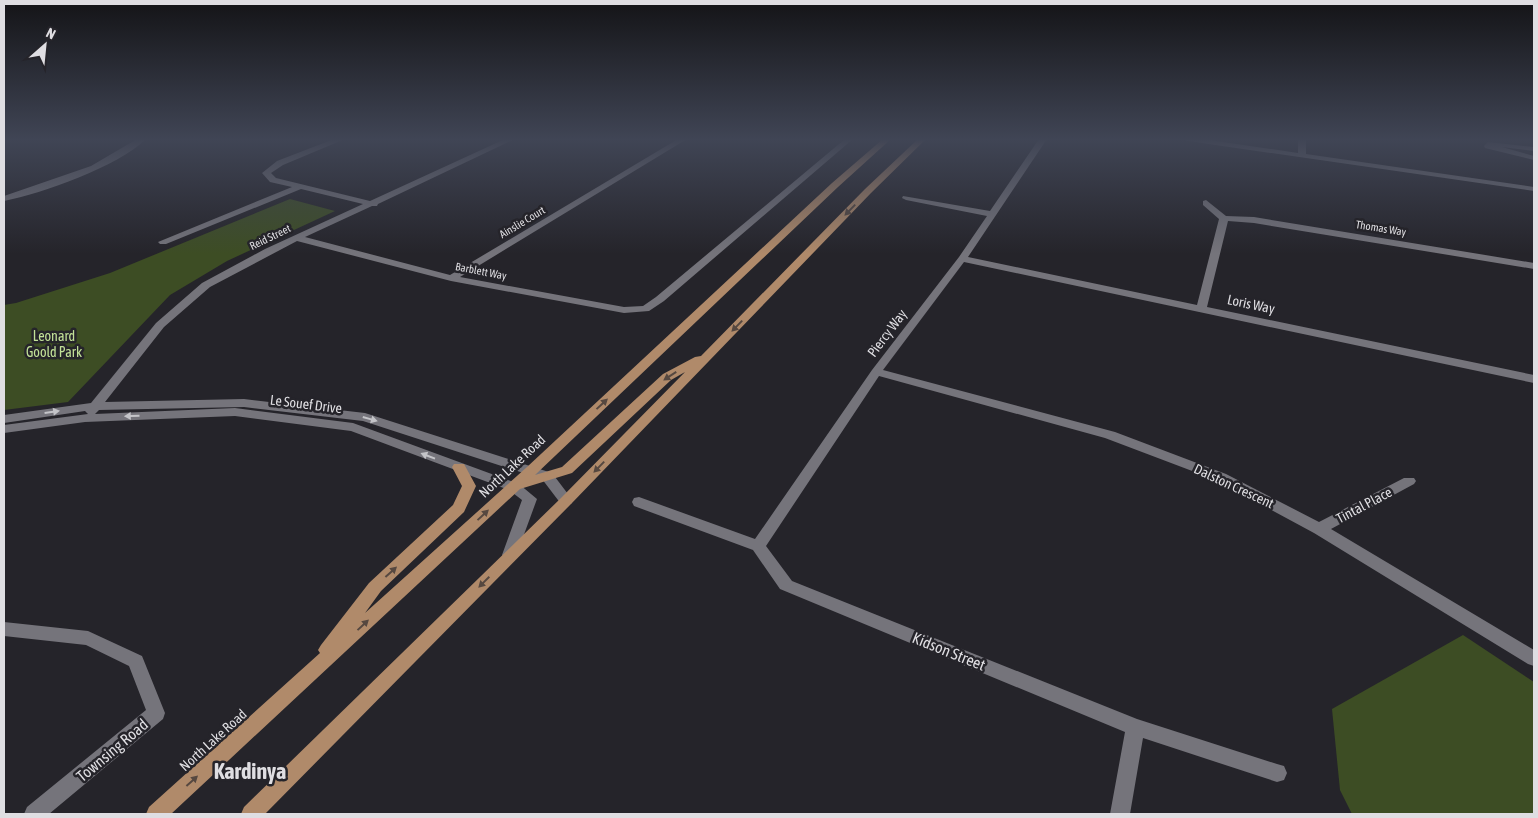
<svg xmlns="http://www.w3.org/2000/svg" width="1538" height="818" viewBox="0 0 1538 818" font-family="'Asap Condensed',sans-serif">
  <style>
    .green { fill: #3d4d24 }
    .lines { fill: none; stroke-linecap: round; stroke-linejoin: round }
    .minor { fill: #75747b; fill-rule: evenodd }
    .major { fill: #b08a6a; fill-rule: evenodd }
    .oneway { fill: #564840 }
    .oneway2 { fill: #c4c4c8 }
    .labels { text-anchor: middle; stroke-width: 5; stroke-linejoin: round; paint-order: stroke }
    .far-street-label { font-size: 11px; fill: #dfdee2; stroke: #25242a }
    .street-label { font-size: 14px; fill: #dfdee2; stroke: #25242a }
    .park-label { font-size: 14px; fill: #c2e197; stroke: #25242a }
    .near-street-label { font-size: 16px; fill: #dfdee2; stroke: #25242a }
    .near-district-label { font-size: 22px; font-weight: bold; fill: #dfdee2; stroke: #25242a }
  </style>
  <rect width="100%" height="100%" fill="#25242a"/>
  <g class="green">
    <polygon points="290,199 335,211 227,261 170,295 68,402 4,410 4,305 16,303 110,273"/>
    <polygon points="1463,635 1534,682 1534,814 1352,814 1340,790 1332,709"/>
  </g>
  <g class="lines">
    <g class="minor">
      <path d="M 137,139 L 146,139 C 117,167 43,193 4,201 L 4,196 L 91,166 Z"/>
      <polygon points="334,139 345,139 283,165 271,173 276,178 370,201 505,139 515,139 378,204 377,206 372,206 305,237 450,275 678,139 687,139 460,277 624,307 643,306 656,297 845,139 853,139 664,301 649,311 624,313 451,281 297,241 210,287 164,327 105,402 244,399 365,413 552,473 571,498 573,501 571,504 561,504 542,479 363,421 244,407 99,410 95,414 235,408 353,423 519,484 537,499 515,559 510,561 505,559 502,555 522,500 509,490 351,431 235,416 85,422 4,433 4,425 88,414 85,411 4,423 4,415 91,403 156,323 202,283 265,249 363,204 301,189 166,244 160,244 158,242 292,187 270,182 262,173 277,161"/>
      <polygon points="1039,139 1047,139 968,257 1197,305 1219,219 1203,205 1203,201 1206,200 1226,216 1254,217 1534,263 1534,269 1254,223 1228,221 1207,307 1534,375 1534,383 964,262 883,370 1115,432 1226,474 1319,522 1404,478 1414,478 1416,481 1414,484 1331,529 1534,650 1534,666 1528,664 1314,533 1216,480 1105,438 879,376 766,546 792,581 1137,719 1277,764 1284,766 1287,773 1284,780 1277,782 1143,738 1130,814 1110,814 1125,732 780,589 753,550 634,506 632,502 634,498 639,497 755,539 872,370 959,257 987,216 906,200 902,198 903,196 990,211"/>
      <polygon points="1184,139 1203,139 1298,153 1298,139 1306,139 1306,154 1534,187 1534,191 1188,141"/>
      <polygon points="1488,142 1534,147 1534,151 1502,147 1534,156 1534,160 1485,148 1484,146"/>
      <polygon points="4,622 88,631 142,656 165,713 163,719 49,814 24,814 27,807 146,710 129,666 86,645 4,636"/>
    </g>
    <polygon class="major" points="883,139 891,139 838,187 535,475 562,467 663,374 695,357 701,356 865,189 918,139 926,139 871,193 571,504 265,814 241,814 244,807 561,498 685,372 671,380 572,473 520,489 171,814 146,814 149,807 320,653 318,650 321,645 369,583 453,505 462,486 452,467 454,464 464,464 476,486 464,512 381,591 365,613 527,467 832,183"/>
  </g>
  <defs><path id="oneway-solid" d="M-6-.8H1V-3.2L6.5 0L1 3.2V.8H-6Z" transform="scale(1.25)"/></defs>
  <g class="oneway">
    <use href="#oneway-solid" transform="translate(850 210) rotate(134)"/>
    <use href="#oneway-solid" transform="translate(737 326) rotate(134)"/>
    <use href="#oneway-solid" transform="translate(670 376) rotate(147)"/>
    <use href="#oneway-solid" transform="translate(602 404) rotate(-43)"/>
    <use href="#oneway-solid" transform="translate(599 467) rotate(134)"/>
    <use href="#oneway-solid" transform="translate(483 515) rotate(-43)"/>
    <use href="#oneway-solid" transform="translate(391 572) rotate(-42)"/>
    <use href="#oneway-solid" transform="translate(484 582) rotate(135)"/>
    <use href="#oneway-solid" transform="translate(363 625) rotate(-43)"/>
    <use href="#oneway-solid" transform="translate(192 781) rotate(-42)"/>
  </g>
  <g class="oneway2">
    <use href="#oneway-solid" transform="translate(52 412) rotate(-8)"/>
    <use href="#oneway-solid" transform="translate(132 416) rotate(178)"/>
    <use href="#oneway-solid" transform="translate(370 419) rotate(16)"/>
    <use href="#oneway-solid" transform="translate(428 456) rotate(-159)"/>
  </g>
  <linearGradient id="sky" x2="0" y2="1"><stop stop-color="#141417"/><stop offset="0.55" stop-color="#404555"/><stop offset="1" stop-color="#404555" stop-opacity="0"/></linearGradient>
  <rect width="1538" height="254" fill="url(#sky)"/>
  <g class="labels">
    <g class="far-street-label">
      <text transform="translate(522 222) rotate(-31)" y="4">Ainslie Court</text>
      <text transform="translate(1381 228) rotate(9)" y="4">Thomas Way</text>
      <text transform="translate(270 237) rotate(-26)" y="4">Reid Street</text>
      <text transform="translate(481 271) rotate(11)" y="4">Barblett Way</text>
    </g>
    <g class="street-label">
      <text transform="translate(1251 304) rotate(12)" y="5">Loris Way</text>
      <text transform="translate(887 333) rotate(-53)" y="5">Piercy Way</text>
      <text transform="translate(306 404) rotate(7)" y="5">Le Souef Drive</text>
      <text transform="translate(512 466) rotate(-43)" y="5">North Lake Road</text>
      <text transform="translate(1234 486) rotate(25)" y="5">Dalston Crescent</text>
      <text transform="translate(1364 505) rotate(-28)" y="5">Tintal Place</text>
      <text transform="translate(213 740) rotate(-42)" y="5">North Lake Road</text>
    </g>
    <g class="park-label">
      <text x="54" y="341">Leonard<tspan x="54" dy="16">Goold Park</tspan></text>
    </g>
    <g class="near-street-label">
      <text transform="translate(949 651) rotate(22)" y="6">Kidson Street</text>
      <text transform="translate(112 750) rotate(-40)" y="6">Townsing Road</text>
    </g>
    <g class="near-district-label">
      <text x="250" y="779">Kardinya</text>
    </g>
  </g>
  <rect width="1538" height="818" fill="none" stroke="#dfdee2" stroke-width="10"/>
  <g transform="translate(45 45) rotate(27)" stroke="#25242a" stroke-width="4" paint-order="stroke">
  <path d="M0-4L9 19L0 12L-9 19Z" fill="#dfdee2"/>
  <text y="-8" font-size="14" font-weight="bold" text-anchor="middle" fill="#dfdee2">N</text>
  </g>
</svg>
